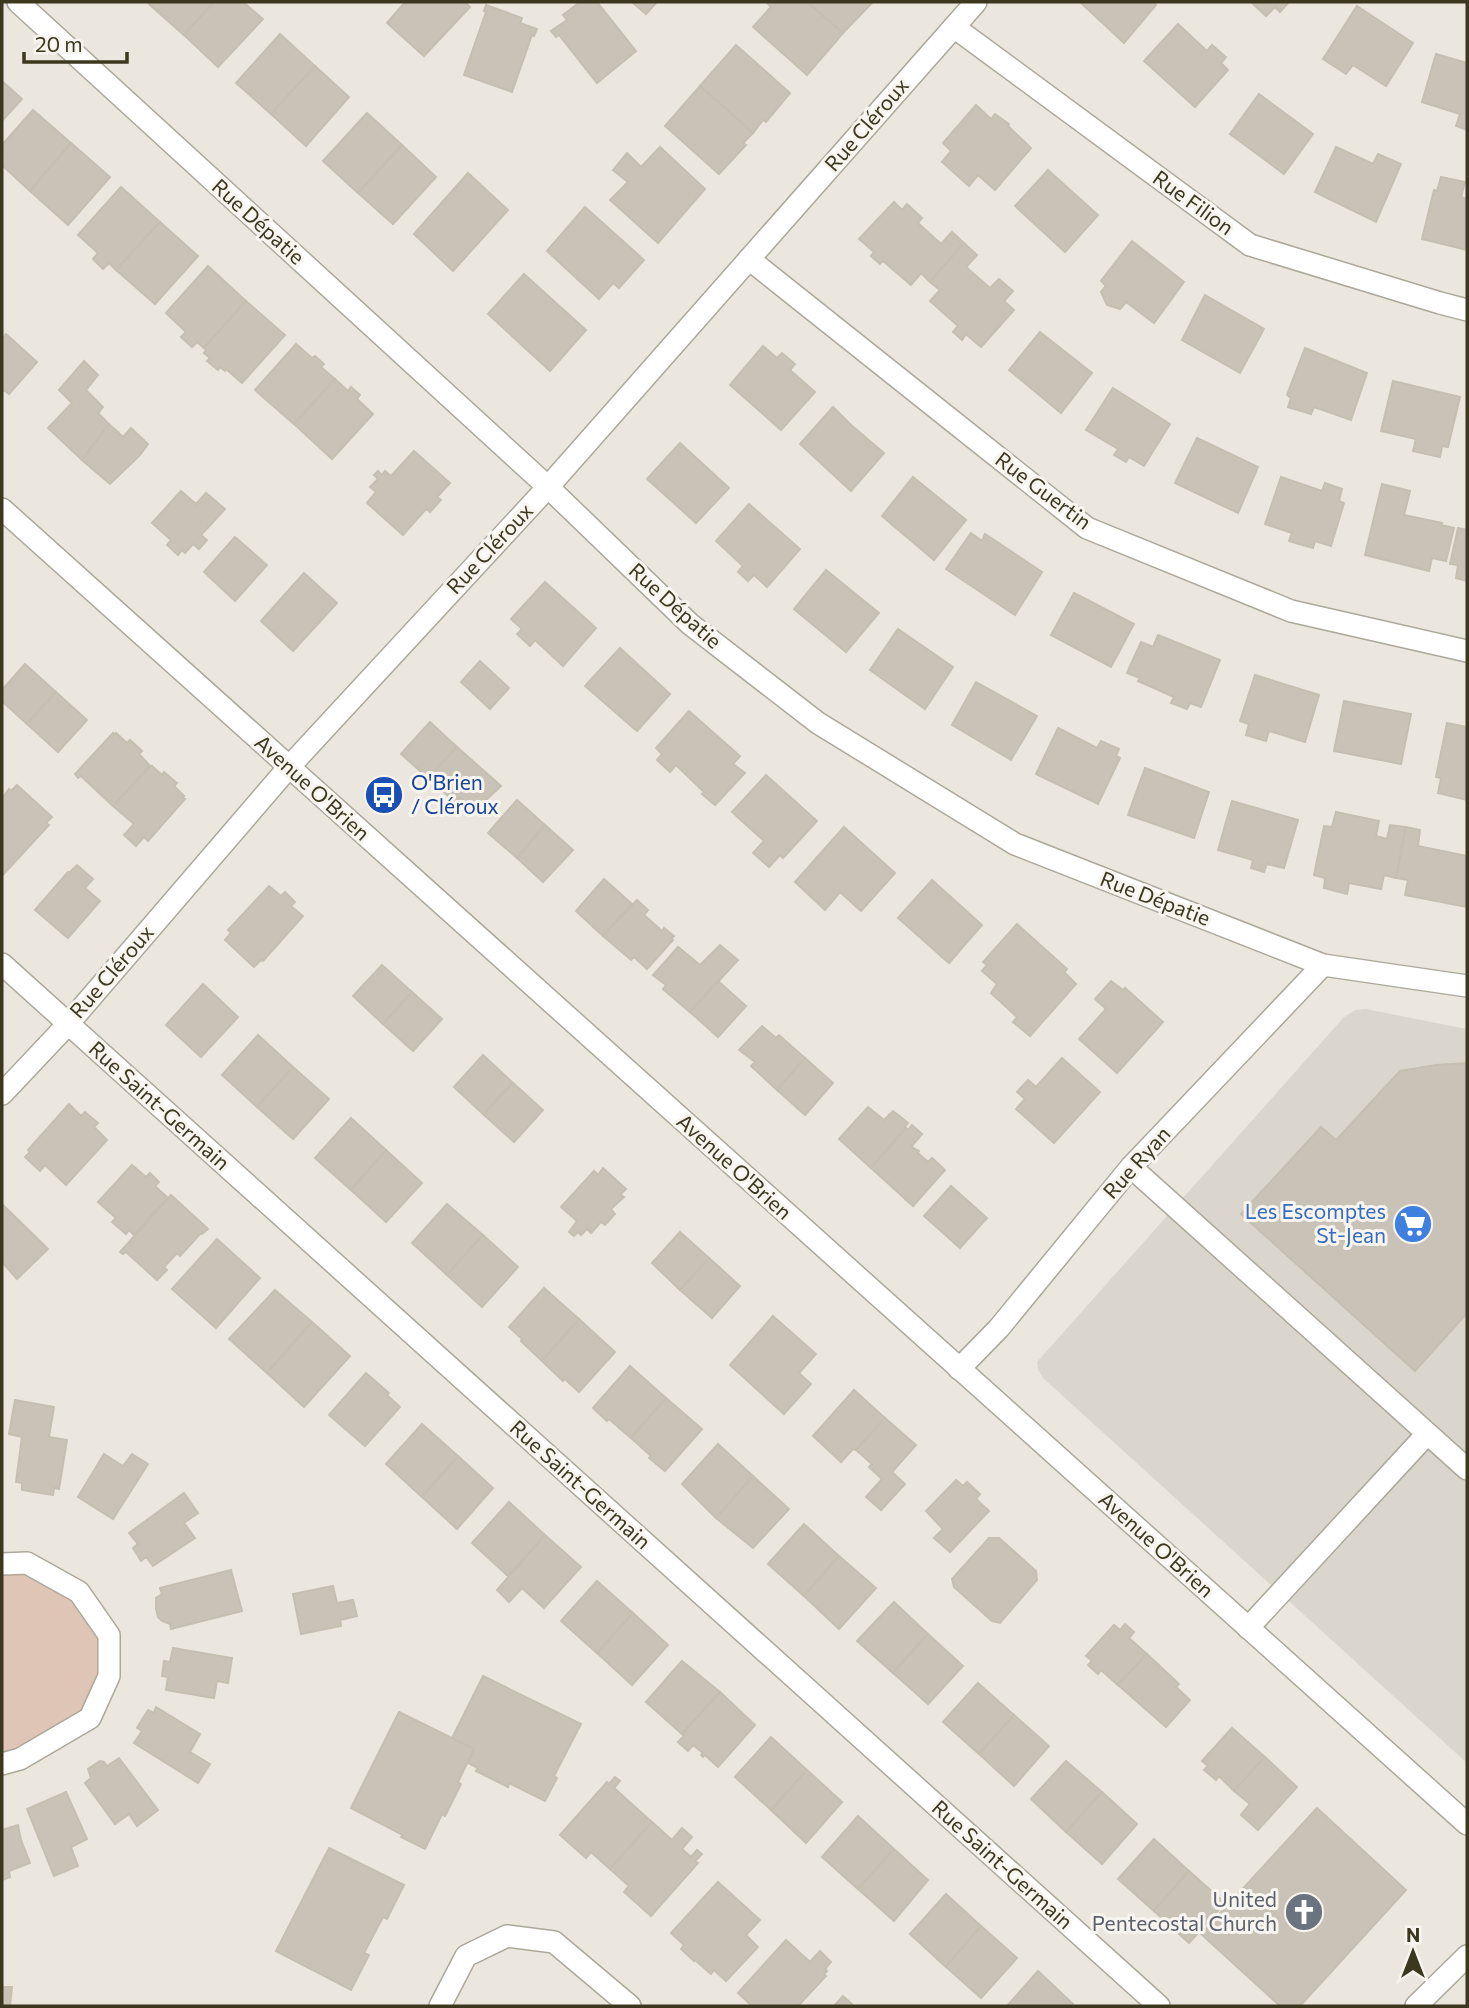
<svg xmlns="http://www.w3.org/2000/svg" width="1469" height="2008" viewBox="0 0 1469 2008" font-family="Commissioner,sans-serif">
  <style>
    .built { fill: #dbd6cd }
    .green { fill: #dec5b6 }
    .building { fill: #c9c3b7; stroke: #c5bfb1; stroke-width: 2 }
    .lines { fill: none; stroke-linecap: round; stroke-linejoin: round }
    .minor-casing { stroke: #aca89a; stroke-width: 24 }
    .minor { stroke: #fff; stroke-width: 21 }
    .labels { text-anchor: middle; stroke-width: 6; stroke-linejoin: round; paint-order: stroke }
    .street-label { font-size: 21px; fill: #3c371f; stroke: #f8f4ef }
    .transit-label { font-size: 21px; fill: #164399; stroke: #f8f4ef; text-anchor: start }
    .shop-label { font-size: 21px; fill: #366cbe; stroke: #f8f4ef; text-anchor: end }
    .worship-label { font-size: 21px; fill: #5b616d; stroke: #f8f4ef; text-anchor: end }
  </style>
  <rect width="100%" height="100%" fill="#ebe7df"/>
  <polygon class="built" points="1366,1009 1467,1029 1467,1763 1043,1378 1038,1370 1037,1362 1344,1017 1355,1010"/>
  <polygon class="green" points="2,1564 79,1592 109,1635 90,1718 2,1764"/>
  <g class="building">
    <polygon points="152,2 214,2 184,35 149,4"/>
    <polygon points="214,2 243,2 263,19 218,67 184,35"/>
    <polygon points="405,2 465,2 470,7 424,56 387,23"/>
    <polygon points="580,2 597,2 636,51 597,83 559,35 556,37 551,31 567,20 563,15"/>
    <polygon points="632,2 657,2 646,14"/>
    <polygon points="769,2 807,2 843,33 807,75 753,27 771,7 767,3"/>
    <polygon points="807,2 873,2 843,33"/>
    <polygon points="1080,2 1152,2 1156,5 1124,43"/>
    <polygon points="1251,2 1289,2 1280,12 1275,7 1266,16"/>
    <polygon points="486,5 522,18 520,23 537,29 534,36 532,35 512,92 464,75 486,12 484,11"/>
    <polygon points="1357,6 1413,43 1386,86 1353,65 1346,74 1323,59"/>
    <polygon points="1178,24 1207,51 1212,45 1226,57 1221,63 1228,70 1195,107 1144,61"/>
    <polygon points="280,34 315,66 271,114 236,83"/>
    <polygon points="736,45 790,93 766,122 763,120 753,133 700,86"/>
    <polygon points="1436,54 1467,63 1467,130 1456,126 1460,114 1422,102"/>
    <polygon points="315,66 349,97 306,146 271,114"/>
    <polygon points="2,81 22,99 2,121"/>
    <polygon points="700,86 753,133 743,143 746,145 719,174 665,126"/>
    <polygon points="1259,94 1313,134 1284,174 1230,134"/>
    <polygon points="976,105 991,119 995,114 1009,124 1008,126 1031,148 995,190 978,175 969,186 942,162 951,151 943,143"/>
    <polygon points="33,110 71,143 30,191 2,165 2,145"/>
    <polygon points="367,113 402,145 358,193 323,161"/>
    <polygon points="71,143 110,177 68,225 30,191"/>
    <polygon points="402,145 436,177 393,224 358,193"/>
    <polygon points="660,147 705,189 658,243 610,200 628,182 613,170 627,153 641,167"/>
    <polygon points="1336,147 1373,164 1378,154 1401,164 1376,222 1315,192"/>
    <polygon points="1048,170 1098,215 1065,252 1015,206"/>
    <polygon points="468,173 508,210 453,271 414,234"/>
    <polygon points="1441,177 1465,182 1461,197 1467,199 1467,250 1422,239 1434,190 1437,191"/>
    <polygon points="121,187 160,222 116,270 109,263 103,269 93,259 98,253 78,235"/>
    <polygon points="894,202 902,210 907,204 922,218 918,223 941,244 952,232 964,243 930,282 921,273 911,285 883,261 880,264 871,256 874,252 859,239"/>
    <polygon points="585,207 644,260 619,288 613,283 599,299 547,251"/>
    <polygon points="160,222 198,256 155,304 116,270"/>
    <polygon points="1132,241 1184,282 1154,323 1126,302 1120,309 1107,305 1101,292 1106,286 1101,281"/>
    <polygon points="964,243 977,255 966,267 990,288 999,279 1013,291 1004,301 1014,310 981,347 966,334 962,340 953,332 958,326 930,301 940,290 930,282"/>
    <polygon points="208,266 246,301 204,348 197,342 192,347 181,337 186,332 166,313"/>
    <polygon points="524,274 586,330 550,371 488,314"/>
    <polygon points="1205,295 1264,329 1240,373 1182,340"/>
    <polygon points="246,301 285,335 242,383 226,369 225,371 220,367 218,370 207,361 210,358 204,353 206,350 204,348"/>
    <polygon points="1040,332 1092,373 1061,413 1009,370"/>
    <polygon points="6,334 37,362 9,394 4,390 2,392 2,339"/>
    <polygon points="296,344 312,358 315,356 324,364 321,367 335,379 294,424 255,390"/>
    <polygon points="763,346 777,358 782,353 795,364 790,370 815,392 781,430 730,385"/>
    <polygon points="1305,348 1367,373 1351,420 1314,407 1311,414 1288,407 1291,398 1287,395"/>
    <polygon points="84,361 98,375 86,390 103,407 98,413 109,424 82,460 48,428 72,403 59,390"/>
    <polygon points="335,379 348,391 351,387 360,395 357,399 373,414 332,459 294,424"/>
    <polygon points="1393,381 1460,397 1448,447 1442,446 1440,457 1413,451 1416,439 1381,431"/>
    <polygon points="1113,388 1170,424 1144,466 1129,457 1126,462 1114,455 1118,449 1086,430"/>
    <polygon points="833,407 850,424 884,453 851,491 800,444"/>
    <polygon points="109,424 123,437 131,428 148,444 140,455 110,484 82,460"/>
    <polygon points="1197,438 1258,467 1238,513 1175,483"/>
    <polygon points="680,443 729,488 696,523 647,479"/>
    <polygon points="414,451 450,483 437,497 441,500 430,512 426,509 403,535 367,503 376,492 370,487 378,479 374,475 378,471 382,475 385,471 391,476"/>
    <polygon points="913,477 966,520 934,560 882,516"/>
    <polygon points="1281,477 1322,491 1325,483 1342,489 1339,501 1344,503 1331,546 1315,541 1313,548 1289,541 1292,533 1265,524"/>
    <polygon points="1382,484 1410,491 1404,515 1442,523 1441,525 1454,528 1446,561 1432,558 1429,571 1365,555"/>
    <polygon points="181,491 196,504 206,493 225,509 201,535 207,540 199,549 193,544 185,553 182,550 178,555 167,545 171,540 152,523"/>
    <polygon points="749,504 800,549 767,587 754,575 748,581 738,572 743,566 716,541"/>
    <polygon points="1458,528 1467,530 1467,581 1456,578 1458,565 1450,564"/>
    <polygon points="971,533 982,541 985,534 1042,572 1015,615 946,569"/>
    <polygon points="235,537 267,565 235,601 204,572"/>
    <polygon points="826,570 879,613 846,652 794,609"/>
    <polygon points="304,573 337,603 293,651 261,621"/>
    <polygon points="545,582 596,628 563,666 535,640 530,646 517,634 522,629 511,619"/>
    <polygon points="1074,593 1134,624 1111,667 1051,635"/>
    <polygon points="898,629 953,667 925,709 870,670"/>
    <polygon points="1158,635 1220,660 1201,707 1190,703 1187,709 1171,703 1174,697 1138,681 1140,678 1127,673 1141,642 1153,647"/>
    <polygon points="620,648 670,694 637,731 585,686"/>
    <polygon points="480,661 509,688 490,709 461,682"/>
    <polygon points="25,664 56,692 27,724 2,701 2,690"/>
    <polygon points="1255,675 1319,695 1305,742 1269,731 1266,741 1246,735 1249,724 1240,721"/>
    <polygon points="976,682 1037,716 1011,760 952,725"/>
    <polygon points="56,692 87,720 58,752 27,724"/>
    <polygon points="1344,701 1411,714 1401,764 1334,751"/>
    <polygon points="689,711 740,756 733,764 745,773 715,805 702,794 704,792 676,765 670,772 657,760 662,754 656,748"/>
    <polygon points="430,722 457,747 428,778 401,754"/>
    <polygon points="1447,723 1467,727 1467,800 1438,793 1441,778 1436,777"/>
    <polygon points="1058,728 1097,748 1101,741 1119,749 1116,756 1120,758 1098,804 1036,774"/>
    <polygon points="113,733 114,735 116,733 127,743 130,740 142,751 139,754 150,766 113,806 81,776 78,778 75,774"/>
    <polygon points="457,747 501,786 486,800 476,813 460,798 456,803 428,778"/>
    <polygon points="150,766 152,766 162,775 164,772 177,783 174,786 184,796 182,797 185,799 148,841 144,837 136,846 124,835 134,824 113,806"/>
    <polygon points="1145,768 1209,792 1194,838 1128,815"/>
    <polygon points="766,775 817,821 783,858 780,855 769,867 753,853 764,841 732,812"/>
    <polygon points="17,785 52,817 46,823 49,825 2,876 2,798 9,789 11,791"/>
    <polygon points="517,800 545,825 517,858 488,833"/>
    <polygon points="1232,801 1298,820 1284,868 1267,864 1264,872 1251,868 1253,860 1218,850"/>
    <polygon points="1336,812 1379,821 1376,836 1387,839 1390,825 1406,827 1396,878 1384,875 1381,889 1349,883 1347,894 1324,888 1325,878 1314,875 1324,826 1332,827"/>
    <polygon points="545,825 573,850 543,882 517,858"/>
    <polygon points="844,827 895,873 861,911 840,892 825,910 795,882"/>
    <polygon points="1406,827 1420,830 1418,846 1467,856 1467,907 1405,895 1408,880 1396,878"/>
    <polygon points="77,865 93,879 85,888 100,901 68,938 35,910 68,872 69,873"/>
    <polygon points="604,879 632,904 603,936 576,911"/>
    <polygon points="932,880 982,925 949,963 898,918"/>
    <polygon points="269,886 281,896 285,892 295,902 291,906 303,916 263,961 261,960 254,967 225,940 231,933 228,930"/>
    <polygon points="637,900 648,910 644,915 662,931 664,928 674,936 671,939 673,940 647,969 634,957 631,960 603,936"/>
    <polygon points="1017,924 1067,969 1064,972 1076,984 1030,1036 1013,1022 1017,1017 991,993 997,984 982,971 987,965 983,962"/>
    <polygon points="720,945 738,960 690,1012 663,989 666,985 653,975 678,947 700,965"/>
    <polygon points="382,965 412,992 383,1024 353,996"/>
    <polygon points="718,981 746,1006 718,1037 690,1012"/>
    <polygon points="1111,981 1123,990 1125,988 1163,1022 1117,1073 1079,1039 1106,1009 1095,999"/>
    <polygon points="203,984 238,1017 201,1057 166,1025"/>
    <polygon points="412,992 442,1019 413,1051 383,1024"/>
    <polygon points="762,1026 776,1038 779,1035 805,1058 777,1090 751,1066 755,1062 739,1050"/>
    <polygon points="258,1035 293,1067 257,1107 222,1075"/>
    <polygon points="483,1055 513,1083 497,1099 484,1115 454,1087"/>
    <polygon points="805,1058 833,1083 805,1115 777,1090"/>
    <polygon points="1062,1058 1100,1092 1054,1143 1016,1109 1025,1099 1017,1092 1028,1080 1036,1087"/>
    <polygon points="1467,1063 1467,1313 1415,1371 1241,1214 1321,1127 1336,1140 1400,1071 1436,1065"/>
    <polygon points="293,1067 329,1099 293,1139 257,1107"/>
    <polygon points="513,1083 543,1110 514,1142 484,1115 497,1099"/>
    <polygon points="69,1104 81,1116 85,1112 98,1123 94,1127 107,1140 66,1185 45,1165 40,1171 25,1157 30,1152 28,1150"/>
    <polygon points="868,1107 884,1120 893,1111 908,1123 905,1127 906,1128 871,1168 839,1139"/>
    <polygon points="351,1118 386,1150 351,1190 315,1158"/>
    <polygon points="912,1125 922,1134 911,1147 919,1151 918,1153 928,1162 932,1158 945,1170 913,1206 871,1168 906,1128 908,1130"/>
    <polygon points="386,1150 422,1183 386,1222 351,1190"/>
    <polygon points="132,1165 146,1177 150,1173 159,1182 155,1186 168,1198 134,1235 129,1230 126,1234 112,1222 116,1218 98,1202"/>
    <polygon points="603,1168 626,1189 620,1195 624,1197 611,1209 615,1214 605,1225 601,1222 591,1233 587,1229 581,1235 578,1232 574,1236 569,1232 577,1221 561,1207 594,1171 598,1175"/>
    <polygon points="951,1186 987,1218 960,1248 924,1216"/>
    <polygon points="171,1195 208,1229 202,1234 201,1233 180,1256 177,1253 164,1267 167,1270 157,1280 126,1252 123,1254 120,1252"/>
    <polygon points="2,1204 48,1249 17,1279 2,1262"/>
    <polygon points="447,1204 483,1235 447,1275 412,1243"/>
    <polygon points="680,1232 709,1258 680,1290 652,1263"/>
    <polygon points="483,1235 518,1267 482,1307 447,1275"/>
    <polygon points="217,1239 260,1278 216,1328 172,1289"/>
    <polygon points="709,1258 740,1286 712,1318 680,1290"/>
    <polygon points="544,1288 579,1319 542,1361 521,1341 522,1339 509,1327"/>
    <polygon points="275,1290 312,1322 267,1373 229,1339"/>
    <polygon points="773,1316 816,1354 799,1373 811,1384 784,1414 730,1365"/>
    <polygon points="579,1319 615,1352 579,1392 565,1379 563,1381 542,1361"/>
    <polygon points="312,1322 350,1356 304,1407 267,1373"/>
    <polygon points="630,1366 666,1398 631,1438 609,1419 607,1421 593,1408"/>
    <polygon points="366,1373 389,1393 387,1395 400,1407 365,1446 329,1415"/>
    <polygon points="854,1390 885,1418 856,1450 853,1449 841,1462 813,1436"/>
    <polygon points="666,1398 702,1429 665,1471 649,1458 651,1456 631,1438"/>
    <polygon points="15,1400 54,1407 49,1437 67,1440 59,1489 54,1488 53,1495 22,1490 22,1483 16,1482 22,1437 9,1434"/>
    <polygon points="885,1418 916,1445 892,1472 905,1484 881,1510 866,1497 882,1479 869,1467 872,1464 856,1450"/>
    <polygon points="422,1424 458,1456 422,1497 386,1464"/>
    <polygon points="718,1444 753,1476 716,1518 682,1484"/>
    <polygon points="104,1454 123,1466 132,1454 148,1464 113,1519 78,1497"/>
    <polygon points="458,1456 493,1488 457,1529 422,1497"/>
    <polygon points="753,1476 789,1509 753,1548 716,1518"/>
    <polygon points="956,1480 963,1486 967,1482 980,1494 976,1499 989,1511 950,1552 934,1538 943,1529 926,1511"/>
    <polygon points="184,1493 198,1513 184,1523 195,1538 153,1566 146,1557 141,1561 133,1548 138,1544 129,1533"/>
    <polygon points="509,1502 545,1535 508,1576 472,1543"/>
    <polygon points="804,1524 839,1556 804,1596 768,1564"/>
    <polygon points="545,1535 581,1567 544,1608 522,1588 509,1602 497,1590"/>
    <polygon points="989,1538 999,1538 1036,1571 1037,1580 1000,1623 992,1621 954,1587 952,1579"/>
    <polygon points="839,1556 876,1588 839,1629 804,1596"/>
    <polygon points="231,1570 242,1611 171,1629 170,1624 162,1621 158,1617 156,1609 156,1598 162,1594 160,1588"/>
    <polygon points="597,1581 633,1613 597,1653 561,1621"/>
    <polygon points="333,1586 337,1603 353,1600 357,1616 340,1620 341,1626 301,1634 293,1594"/>
    <polygon points="894,1602 928,1634 893,1673 857,1641"/>
    <polygon points="633,1613 668,1645 632,1685 597,1653"/>
    <polygon points="1125,1624 1134,1632 1129,1638 1147,1654 1118,1685 1101,1670 1098,1674 1088,1665 1092,1661 1086,1656 1114,1625 1120,1630"/>
    <polygon points="928,1634 963,1666 928,1704 893,1673"/>
    <polygon points="173,1648 232,1658 228,1683 217,1681 214,1698 166,1690 168,1677 162,1676 164,1661 170,1662"/>
    <polygon points="1147,1654 1179,1684 1176,1687 1190,1700 1166,1727 1118,1685"/>
    <polygon points="682,1661 720,1692 682,1734 646,1702"/>
    <polygon points="483,1676 581,1724 554,1776 557,1778 545,1801 509,1783 508,1787 476,1771 478,1768 468,1763 474,1749 452,1738"/>
    <polygon points="978,1683 1014,1715 979,1754 943,1722"/>
    <polygon points="720,1692 755,1725 718,1767 705,1755 703,1757 701,1755 703,1753 693,1745 688,1751 678,1742 684,1736 682,1734"/>
    <polygon points="156,1707 200,1734 190,1752 210,1764 198,1783 134,1743 142,1731 137,1728 148,1710 154,1713"/>
    <polygon points="399,1712 474,1749 458,1782 461,1784 445,1816 442,1814 425,1849 401,1837 403,1835 351,1808"/>
    <polygon points="1014,1715 1049,1746 1014,1786 979,1754"/>
    <polygon points="1232,1728 1265,1757 1234,1791 1219,1776 1216,1780 1204,1770 1208,1766 1202,1761"/>
    <polygon points="771,1737 807,1770 771,1810 735,1777"/>
    <polygon points="1265,1757 1297,1787 1258,1830 1241,1815 1250,1804 1234,1791"/>
    <polygon points="119,1758 158,1810 137,1826 129,1814 115,1824 85,1783 91,1778 88,1769 100,1761 104,1762 107,1766"/>
    <polygon points="1066,1761 1102,1792 1066,1832 1031,1799"/>
    <polygon points="807,1770 842,1802 806,1843 771,1810"/>
    <polygon points="615,1777 620,1781 614,1788 652,1822 610,1869 591,1852 586,1858 560,1835 607,1782 609,1784"/>
    <polygon points="66,1792 87,1839 71,1847 78,1866 54,1876 27,1809"/>
    <polygon points="1102,1792 1137,1824 1102,1864 1066,1832"/>
    <polygon points="1317,1808 1406,1890 1300,2006 1280,2006 1201,1934"/>
    <polygon points="858,1816 894,1849 858,1889 822,1857"/>
    <polygon points="652,1822 672,1840 682,1828 692,1837 682,1849 691,1857 697,1850 702,1854 695,1861 698,1863 651,1916 624,1892 629,1886 610,1869"/>
    <polygon points="18,1825 21,1840 30,1863 9,1871 10,1877 2,1880 2,1830"/>
    <polygon points="1154,1839 1189,1871 1154,1911 1118,1879"/>
    <polygon points="329,1848 404,1885 387,1919 383,1917 364,1953 369,1955 351,1990 276,1951"/>
    <polygon points="894,1849 928,1880 894,1921 858,1889"/>
    <polygon points="1189,1871 1225,1903 1189,1943 1154,1911"/>
    <polygon points="718,1882 760,1920 746,1935 758,1947 726,1981 714,1970 711,1974 695,1960 694,1961 681,1949 684,1945 671,1933"/>
    <polygon points="946,1894 981,1926 946,1967 910,1934"/>
    <polygon points="981,1926 1017,1958 981,1998 946,1967"/>
    <polygon points="786,1940 810,1962 820,1951 831,1962 825,1969 827,1971 824,1974 826,1976 798,2006 752,2006 738,1993"/>
    <polygon points="1038,1971 1073,2004 1072,2006 1007,2006"/>
    <polygon points="2,1987 12,1987 10,2006 2,2006"/>
    <polygon points="843,1996 854,2006 834,2006"/>
  </g>
  <g class="lines">
    <g class="minor-casing">
      <g id="minor">
        <polyline points="18,2 548,487 690,624 818,723 1015,844 1323,965 1467,986"/>
        <polyline points="954,27 1250,245 1440,303 1467,310"/>
        <polyline points="749,259 1087,528 1291,611 1467,651"/>
        <polyline points="2,509 1467,1824"/>
        <polyline points="2,964 1159,2006"/>
        <polyline points="2,1094 68,1024 289,767 548,487 976,2"/>
        <polyline points="1131,1167 1467,1469"/>
        <polyline points="959,1369 999,1328 1131,1167 1323,965"/>
        <polyline points="2,1564 27,1563 79,1592 109,1635 109,1676 90,1718 20,1759 2,1764"/>
        <polyline points="1248,1628 1427,1434"/>
        <polyline points="440,2006 466,1956 507,1936 554,1942 630,2006"/>
        <polyline points="1416,2006 1467,1956"/>
      </g>
    </g>
    <use href="#minor" class="minor"/>
  </g>
  <defs>
    <g id="bus-disc" transform="scale(2.0125)"><circle r="9.5" fill="#1a4fb4" stroke="#f8f4ef"/><path d="M-5-6H5V4H4V6H2V4H-2V6H-4V4H-5ZM-3.5-4V0h7V-4ZM-3.5 1.2v1.5H-2V1.2ZM2 1.2v1.5H3.5V1.2Z" fill="#fff"/></g>
    <g id="supermarket-disc" transform="scale(2.0125)"><circle r="9.5" fill="#3f7fe0" stroke="#f8f4ef"/><path d="M-6-5.5h2.5l.6 2H6L4.5 2H-2.5L-4.4-4H-6ZM-1.5 3.2a1.3 1.3 0 1 0 .1 0ZM3 3.2a1.3 1.3 0 1 0 .1 0Z" fill="#fff"/></g>
    <g id="church-disc" transform="scale(2.0125)"><circle r="9.5" fill="#6b7280" stroke="#f8f4ef"/><path d="M-1.2-6h2.4v3.5h3.3v2.4h-3.3V6h-2.4V-.1h-3.3v-2.4h3.3Z" fill="#fff"/></g>
  </defs>
  <g fill-rule="evenodd">
    <use href="#bus-disc" x="384" y="795"/>
    <use href="#supermarket-disc" x="1413" y="1224"/>
    <use href="#church-disc" x="1304" y="1912"/>
  </g>
  <g class="labels">
    <g class="street-label">
      <text transform="translate(867 125) rotate(-49)" y="7">Rue Cléroux</text>
      <text transform="translate(1193 203) rotate(36)" y="7">Rue Filion</text>
      <text transform="translate(258 222) rotate(42)" y="7">Rue Dépatie</text>
      <text transform="translate(1043 491) rotate(37)" y="7">Rue Guertin</text>
      <text transform="translate(490 549) rotate(-47)" y="7">Rue Cléroux</text>
      <text transform="translate(675 606) rotate(42)" y="7">Rue Dépatie</text>
      <text transform="translate(312 788) rotate(42)" y="7">Avenue O'Brien</text>
      <text transform="translate(1155 899) rotate(21)" y="7">Rue Dépatie</text>
      <text transform="translate(112 972) rotate(-49)" y="7">Rue Cléroux</text>
      <text transform="translate(159 1106) rotate(42)" y="7">Rue Saint-Germain</text>
      <text transform="translate(1137 1163) rotate(-48)" y="7">Rue Ryan</text>
      <text transform="translate(734 1167) rotate(42)" y="7">Avenue O'Brien</text>
      <text transform="translate(580 1485) rotate(42)" y="7">Rue Saint-Germain</text>
      <text transform="translate(1156 1545) rotate(42)" y="7">Avenue O'Brien</text>
      <text transform="translate(1002 1865) rotate(42)" y="7">Rue Saint-Germain</text>
    </g>
    <g class="transit-label">
      <text x="411" y="790">O'Brien<tspan x="411" dy="24">/ Cléroux</tspan></text>
    </g>
    <g class="shop-label">
      <text x="1386" y="1219">Les Escomptes<tspan x="1386" dy="24">St-Jean</tspan></text>
    </g>
    <g class="worship-label">
      <text x="1277" y="1907">United<tspan x="1277" dy="24">Pentecostal Church</tspan></text>
    </g>
  </g>
  <rect width="1469" height="2008" fill="none" stroke="#3c371f" stroke-width="7"/>
  <g transform="translate(1413 1952)" stroke="#f8f4ef" stroke-width="5" paint-order="stroke">
  <path d="M0-5L12 26L0 18L-12 26Z" fill="#3c371f"/>
  <text y="-10" font-size="19" font-weight="bold" text-anchor="middle" fill="#3c371f">N</text>
  </g>
  <path d="M24 52v10h103v-10" fill="none" stroke="#3c371f" stroke-width="3.5"/>
  <text x="35" y="52" font-size="21" fill="#3c371f" stroke="#f8f4ef" stroke-width="5" paint-order="stroke">20 m</text>
</svg>
